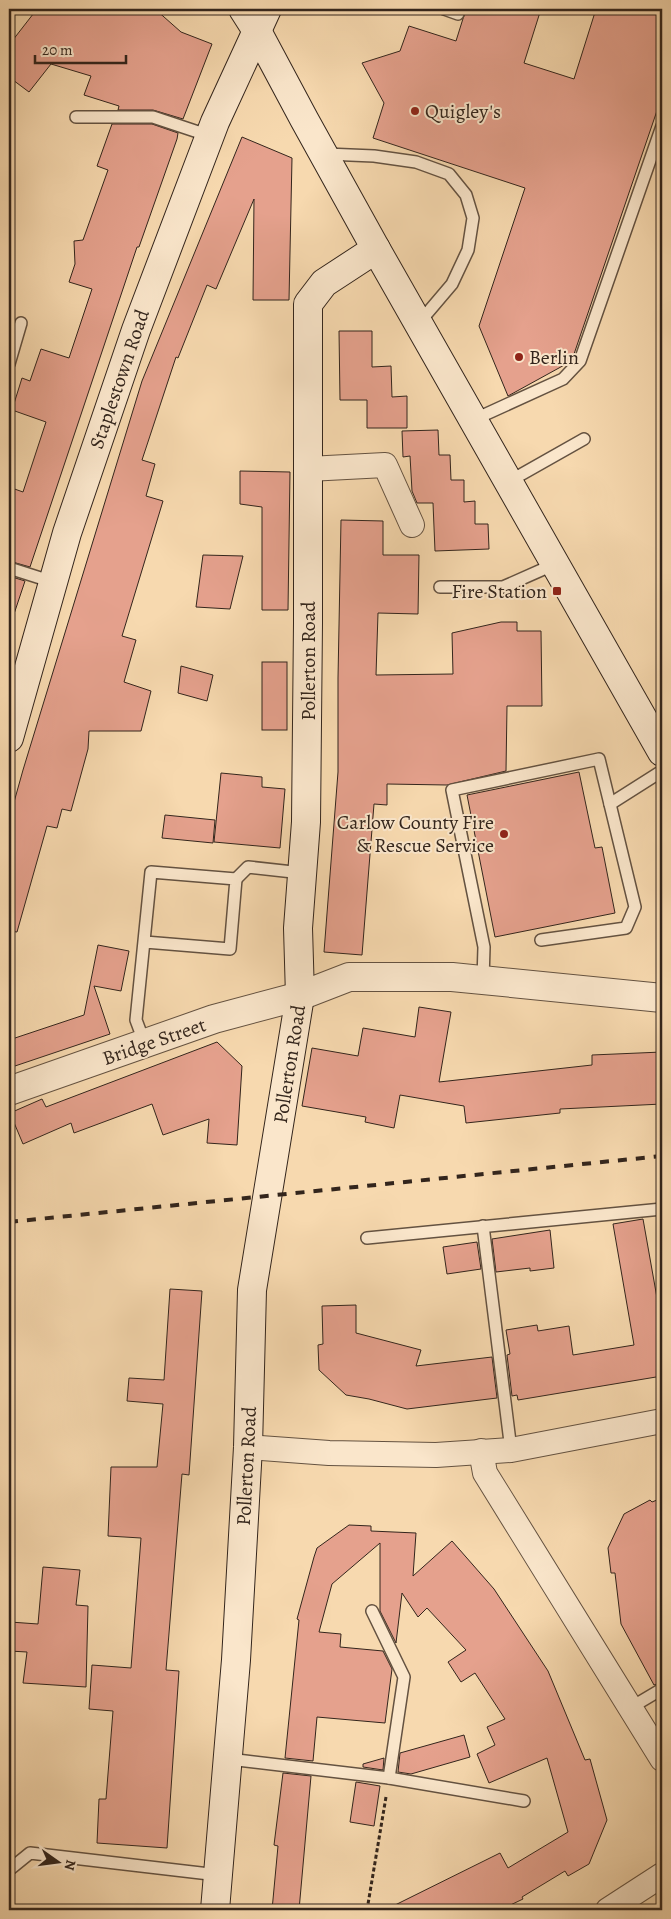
<svg xmlns="http://www.w3.org/2000/svg" width="671" height="1919" viewBox="0 0 671 1919" font-family="Alegreya,serif">
  <style>
    .building { fill: #e5a18d; stroke: #33251c }
    .lines { fill: none; stroke-linecap: round; stroke-linejoin: round }
    .service-casing { stroke: #645241; stroke-width: 14 }
    .minor-casing { stroke: #645241; stroke-width: 26 }
    .tertiary-casing { stroke: #645241; stroke-width: 30 }
    .secondary-casing { stroke: #33251c; stroke-width: 30 }
    .path { stroke: #33251c; stroke-width: 3; stroke-dasharray: 4 2.5; stroke-linecap: butt }
    .service { stroke: #fae6cb; stroke-width: 11 }
    .minor { stroke: #fae6cb; stroke-width: 24 }
    .tertiary { stroke: #fae6cb; stroke-width: 28 }
    .secondary { stroke: #fae6cb; stroke-width: 28 }
    .rail { stroke: #33251c; stroke-width: 4; stroke-dasharray: 9 9; stroke-linecap: butt }
    .poi-dot { fill: #8f2418; stroke: #fae6cb; stroke-width: 2 }
    .labels { text-anchor: middle; stroke-width: 4; stroke-linejoin: round; paint-order: stroke }
    .poi-label { font-size: 20px; fill: #33251c; stroke: #fae6cb; text-anchor: start }
    .street-label { font-size: 20px; fill: #33251c; stroke: #fae6cb }
  </style>
  <rect width="100%" height="100%" fill="#f7d9af"/>
  <filter id="stains"><feTurbulence type="fractalNoise" baseFrequency=".004" numOctaves="4"/><feColorMatrix values="0 0 0 0 .2 0 0 0 0 .09 0 0 0 0 .02 0 0 0 .5 -.17"/></filter>
  <radialGradient id="worn" r=".72"><stop offset=".6" stop-color="#630" stop-opacity="0"/><stop offset="1" stop-color="#630" stop-opacity=".3"/></radialGradient>
  <g class="building">
    <polygon points="37,9 155,9 181,32 212,44 183,119 153,110 118,110 119,106 84,95 91,76 51,64 29,92 9,77 9,45"/>
    <polygon points="466,9 541,9 524,63 574,79 596,9 662,9 662,96 573,357 568,363 508,396 479,326 525,188 373,138 384,103 362,63 400,51 409,26 456,41"/>
    <polygon points="112,124 152,124 178,133 177,139 139,247 137,247 30,567 9,561 9,487 23,492 46,422 12,410 22,378 30,381 41,349 69,358 92,289 69,282 75,264 74,241 83,240 108,170 97,166"/>
    <polygon points="242,137 292,158 289,300 253,300 254,199 216,289 207,285 178,358 176,357 142,460 155,464 146,496 163,501 122,636 136,640 124,682 151,691 141,731 89,731 88,749 71,811 62,809 57,828 47,826 17,932 9,931 9,820 23,770 142,381"/>
    <polygon points="339,331 372,331 372,367 391,366 392,397 407,396 407,428 367,428 367,400 340,400"/>
    <polygon points="438,430 439,455 450,455 451,480 464,480 464,502 475,501 475,524 488,524 489,549 435,551 433,503 417,503 412,491 410,456 403,457 402,431"/>
    <polygon points="240,471 290,472 288,610 262,610 262,507 240,504"/>
    <polygon points="341,520 383,521 383,555 419,555 418,614 378,613 376,675 453,674 452,633 501,622 517,622 517,631 541,631 542,706 507,706 506,771 447,785 387,784 387,805 374,804 362,955 324,952 338,772 338,678"/>
    <polygon points="203,555 243,556 230,609 196,607"/>
    <polygon points="9,576 25,581 13,617 9,617"/>
    <rect x="262" y="662" width="25" height="68"/>
    <polygon points="181,666 213,675 207,701 178,693"/>
    <polygon points="579,772 595,848 602,847 615,913 495,937 467,795"/>
    <polygon points="221,773 262,777 262,787 285,789 280,848 214,842"/>
    <polygon points="165,815 215,820 213,843 162,838"/>
    <polygon points="98,945 129,951 121,991 94,986 110,1034 9,1068 9,1040 84,1015"/>
    <polygon points="419,1007 451,1012 439,1082 592,1065 592,1055 662,1052 662,1104 560,1109 560,1113 466,1123 464,1106 400,1095 394,1128 365,1122 366,1117 302,1106 312,1048 358,1056 363,1028 415,1037"/>
    <polygon points="217,1042 242,1066 237,1145 207,1143 209,1119 163,1135 152,1104 74,1133 71,1123 23,1144 10,1113 42,1099 46,1107"/>
    <polygon points="643,1219 662,1326 662,1376 518,1400 517,1395 512,1396 507,1355 510,1354 506,1330 537,1325 538,1331 569,1326 573,1355 634,1345 613,1224"/>
    <polygon points="550,1230 554,1268 530,1271 530,1268 496,1272 492,1239"/>
    <polygon points="477,1242 481,1269 447,1274 443,1247"/>
    <polygon points="170,1289 202,1291 189,1475 182,1474 166,1670 179,1671 167,1848 97,1843 99,1799 106,1799 113,1711 89,1709 92,1665 131,1668 141,1538 108,1536 111,1467 157,1467 163,1404 127,1401 129,1378 164,1380"/>
    <polygon points="356,1305 356,1333 421,1350 416,1366 492,1357 497,1398 407,1409 369,1399 346,1395 319,1370 318,1345 323,1344 322,1306"/>
    <polygon points="662,1498 662,1682 654,1685 621,1624 615,1573 611,1573 608,1548 624,1514 650,1500 652,1502"/>
    <polygon points="349,1525 371,1526 371,1531 416,1533 413,1576 452,1541 494,1589 548,1671 585,1760 590,1759 607,1820 589,1864 568,1876 565,1871 522,1897 523,1899 500,1910 385,1910 500,1853 508,1868 568,1832 547,1758 489,1783 477,1754 495,1745 487,1727 505,1719 475,1673 461,1682 448,1662 466,1650 427,1608 418,1617 402,1593 396,1643 380,1611 380,1543 332,1584 319,1632 341,1634 340,1647 383,1651 392,1669 385,1723 317,1717 313,1761 285,1758 299,1620 297,1619 314,1557 317,1548"/>
    <polygon points="43,1567 80,1570 76,1605 88,1606 86,1687 23,1683 27,1652 9,1651 10,1622 38,1624"/>
    <polygon points="464,1735 470,1757 411,1774 398,1772 400,1753"/>
    <polygon points="384,1758 383,1770 363,1767 363,1764"/>
    <polygon points="283,1773 311,1776 299,1910 272,1910 278,1846 274,1845"/>
    <polygon points="356,1782 380,1786 374,1826 350,1822"/>
  </g>
  <g class="lines">
    <g class="service-casing">
      <g id="service">
        <polyline points="444,9 458,14"/>
        <polyline points="76,117 153,117 210,136"/>
        <polyline points="326,154 374,156 416,162 449,174 466,195 473,218 468,250 452,284 418,324"/>
        <polyline points="9,364 21,323"/>
        <polyline points="473,420 563,379 580,361 662,126"/>
        <polyline points="508,482 584,439"/>
        <polyline points="9,568 53,582"/>
        <polyline points="440,587 503,587 555,564"/>
        <polyline points="610,804 662,771"/>
        <polyline points="236,879 248,867 302,873"/>
        <polyline points="145,942 230,949 236,879 151,872 136,1020 145,1044"/>
        <polyline points="483,980 484,947 452,790 599,759 635,907 626,928 541,940"/>
        <polyline points="483,1226 511,1450"/>
        <polyline points="367,1238 662,1209"/>
        <polyline points="372,1611 404,1677 389,1778"/>
        <polyline points="630,1708 662,1689"/>
        <polyline points="229,1759 389,1778 524,1801"/>
        <polyline points="9,1870 30,1853 218,1875"/>
      </g>
    </g>
    <g class="minor-casing">
      <g id="minor">
        <polyline points="308,469 385,465 412,525"/>
        <polyline points="248,1447 329,1453 436,1455 511,1450 662,1421"/>
        <polyline points="481,1451 485,1473 662,1759"/>
        <polyline points="608,1910 662,1875"/>
      </g>
    </g>
    <g class="tertiary-casing">
      <polyline id="tertiary" points="9,1091 214,1019 300,996 349,977 452,977 662,998"/>
    </g>
    <g class="secondary-casing">
      <g id="secondary">
        <polyline points="243,9 257,31 304,119 376,249 662,752"/>
        <polyline points="9,738 67,533 136,330 215,122 267,9"/>
        <polyline points="215,1910 236,1660 248,1447 252,1290 300,996 298,928 306,822 308,623 308,304 324,283 376,249"/>
      </g>
    </g>
    <polyline class="path" points="367,1910 386,1797"/>
    <use href="#service" class="service"/>
    <use href="#minor" class="minor"/>
    <use href="#tertiary" class="tertiary"/>
    <use href="#secondary" class="secondary"/>
    <polyline class="rail" points="9,1222 662,1156"/>
  </g>
  <g class="poi-dot">
    <circle cx="415" cy="111" r="5"/>
    <circle cx="519" cy="357" r="5"/>
    <rect x="552" y="586" width="10" height="10" rx="2.5"/>
    <circle cx="504" cy="834" r="5"/>
  </g>
  <g class="labels">
    <g class="poi-label">
      <text x="425" y="118">Quigley's</text>
      <text x="529" y="364">Berlin</text>
      <text x="547" y="598" text-anchor="end">Fire Station</text>
      <text x="494" y="829" text-anchor="end">Carlow County Fire<tspan x="494" dy="23">&amp; Rescue Service</tspan></text>
    </g>
    <g class="street-label">
      <text transform="translate(119 379) rotate(-71)" y="7">Staplestown Road</text>
      <text transform="translate(308 661) rotate(-90)" y="7">Pollerton Road</text>
      <text transform="translate(154 1041) rotate(-19)" y="7">Bridge Street</text>
      <text transform="translate(289 1064) rotate(-81)" y="7">Pollerton Road</text>
      <text transform="translate(246 1466) rotate(-87)" y="7">Pollerton Road</text>
    </g>
  </g>
  <rect width="671" height="1919" fill="none" stroke="#f7d9af" stroke-width="30"/>
  <rect x="10" y="10" width="651" height="1899" fill="none" stroke="#33251c" stroke-width="2.5"/>
  <rect x="15" y="15" width="641" height="1889" fill="none" stroke="#33251c"/>
  <g transform="translate(58 1862) rotate(104)" stroke="#fae6cb" stroke-width="4" paint-order="stroke">
  <path d="M0-4L9 19L0 12L-9 19Z" fill="#33251c"/>
  <text y="-8" font-size="14" font-weight="bold" text-anchor="middle" fill="#33251c">N</text>
  </g>
  <path d="M35 55v8h91v-8" fill="none" stroke="#33251c" stroke-width="2.5"/>
  <text x="42" y="55" font-size="15" fill="#33251c" stroke="#fae6cb" stroke-width="4" paint-order="stroke">20 m</text>
  <rect width="100%" height="100%" filter="url(#stains)"/>
  <rect width="100%" height="100%" fill="url(#worn)"/>
</svg>
